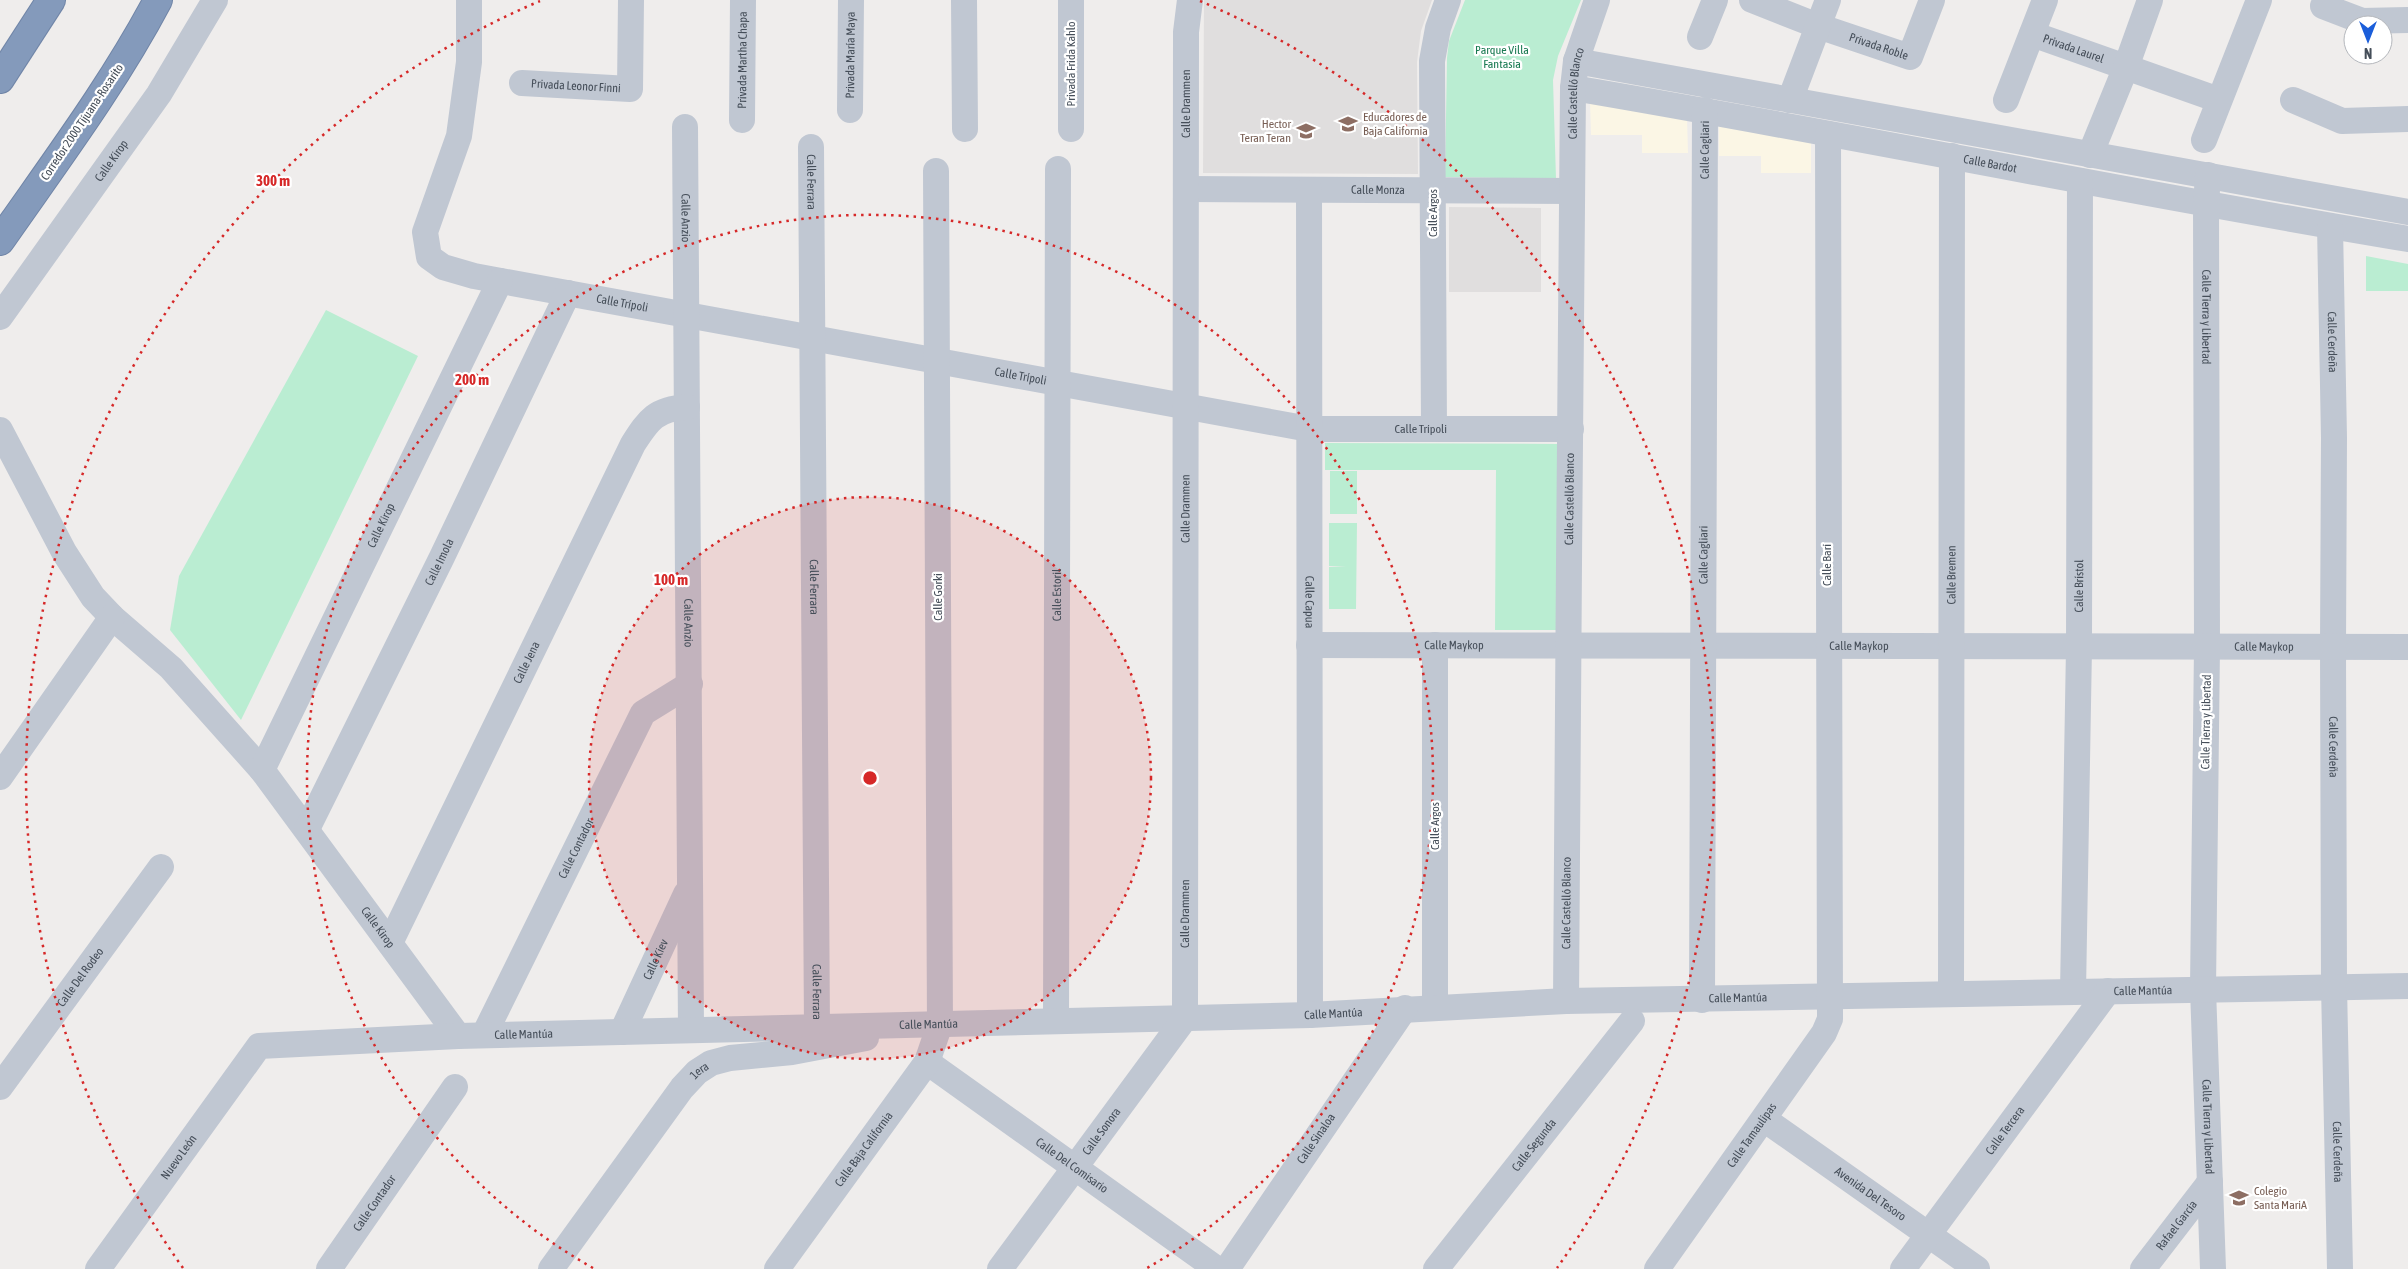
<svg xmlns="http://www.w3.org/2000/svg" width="2408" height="1269" viewBox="0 0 2408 1269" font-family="'Asap Condensed',sans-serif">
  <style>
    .commercial { fill: #fbf6e5 }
    .education { fill: #e0dede }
    .green { fill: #baedd2 }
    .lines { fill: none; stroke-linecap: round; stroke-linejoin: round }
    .highway-casing { stroke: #7085a7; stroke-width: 30 }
    .minor { stroke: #c0c7d2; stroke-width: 26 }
    .highway { stroke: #849abb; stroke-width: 28 }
    .ring { fill: none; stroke: #d62828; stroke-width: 2.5; stroke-dasharray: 2.5 5 }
    .labels { text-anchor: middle; stroke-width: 4.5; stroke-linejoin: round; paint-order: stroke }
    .street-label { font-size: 12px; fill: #454e59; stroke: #fff }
    .park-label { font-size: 12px; fill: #187951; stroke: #fff }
    .education-label { font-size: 12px; fill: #785e54; stroke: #fff; text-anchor: start }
    .centre { fill: #d62828; stroke: #fff; stroke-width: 2.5 }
    .ring-label { font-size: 15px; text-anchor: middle; font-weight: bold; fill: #d62828; stroke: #fff; stroke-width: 4.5; stroke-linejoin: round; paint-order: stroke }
  </style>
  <rect width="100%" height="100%" fill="#efedec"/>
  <g class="commercial">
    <polygon points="1590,101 1687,117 1688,153 1642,153 1642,135 1591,135"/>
    <polygon points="1719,123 1811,140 1811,173 1761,173 1761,156 1719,156"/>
  </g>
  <g class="education">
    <polygon points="1204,0 1432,0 1421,31 1417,62 1418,174 1203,173"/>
    <polygon points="1449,207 1541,208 1541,292 1449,292"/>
  </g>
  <g class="green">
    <polygon points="1465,0 1581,0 1558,56 1553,80 1556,179 1445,177 1447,58 1449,41"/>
    <polygon points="2366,256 2408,264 2408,291 2366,291"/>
    <polygon points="326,310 418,356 241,720 170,630 179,576"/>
    <polygon points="1325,443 1558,444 1557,630 1495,630 1496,470 1325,470"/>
    <rect x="1330" y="471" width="27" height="43"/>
    <polygon points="1329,523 1357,523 1356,609 1329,609 1329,567 1346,566 1329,566"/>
  </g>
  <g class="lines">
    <g class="highway-casing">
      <g id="highway">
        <polyline points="0,79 51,0"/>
        <path d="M 0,241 C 55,162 113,85 158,0"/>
      </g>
    </g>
    <g class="minor">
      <path id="s1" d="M 469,0 L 469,62 L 459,136 L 425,232 L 429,257 L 443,267 L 474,276 L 1309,429 L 1571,429"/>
      <polyline points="964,0 965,129"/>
      <path id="s2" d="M 1752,0 L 1818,26 L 1910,57 L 1932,0"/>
      <polyline points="2323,6 2362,21 2408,20"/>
      <path id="s3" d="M 2032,34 L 2219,100"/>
      <polyline points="1700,37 1715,0"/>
      <polyline points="1576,61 2408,212"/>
      <path id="s4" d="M 522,83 L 630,89 L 631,0"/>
      <path id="s5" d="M 1573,88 C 1852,135 2129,193 2408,239"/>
      <polyline points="1790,100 1828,0"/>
      <polyline points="2006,100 2045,0"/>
      <polyline points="2293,100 2342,121 2408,119"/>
      <path id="s6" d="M 850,110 L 851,0"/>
      <path id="s7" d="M 742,120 L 743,0"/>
      <path id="s8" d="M 685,127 L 691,1030"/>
      <polyline points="1071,129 1071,0"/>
      <polyline points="2204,140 2259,0"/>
      <path id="s9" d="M 811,147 L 817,1027"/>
      <polyline points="2090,155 2126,67 2150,0"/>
      <path id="s10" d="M 2208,175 L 2206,205 L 2207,646 L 2203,989 L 2213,1269"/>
      <path id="s11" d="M 1186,189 L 1572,191"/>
      <path id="s12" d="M 1309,190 L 1310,1015"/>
      <path id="s13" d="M 2330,226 L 2334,438 L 2333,647 L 2334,986 L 2340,1269"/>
      <path id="s14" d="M 0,317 L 159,94 L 215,0"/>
      <polyline points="1434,429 1432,61 1438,28 1448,0"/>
      <path id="s15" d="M 0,430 L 64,552 L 93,597 L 112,617 L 171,668 L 262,770 L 458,1036"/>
      <path id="s16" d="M 1309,645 L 2408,647"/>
      <path id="s17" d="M 262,770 L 500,281"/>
      <polyline points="0,777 112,617"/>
      <path id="s18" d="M 307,829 L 442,557 L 568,293"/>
      <path id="s19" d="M 390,943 L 633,444 C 649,419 656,409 687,407"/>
      <path id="s20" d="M 2073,992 L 2079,647 L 2080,181"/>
      <path id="s21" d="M 1951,994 L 1952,156"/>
      <path id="s22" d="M 1702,1000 L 1705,110"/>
      <path id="s23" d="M 1566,1001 C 1567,697 1571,392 1573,88 L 1576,61 L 1597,0"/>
      <polyline points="1435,1007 1435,645"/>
      <path id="s24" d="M 1056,1021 L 1058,169"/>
      <path id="s25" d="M 622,1032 L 686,894"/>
      <path id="s26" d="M 484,1035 L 643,713 L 690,684"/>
      <path id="s27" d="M 927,1062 L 1217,1269"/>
      <path id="s28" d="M 0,1087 L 161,867"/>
      <path id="s29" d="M 1764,1119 L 1977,1269"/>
      <path id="s30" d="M 98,1269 L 259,1046 L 458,1036 L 1310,1015 L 1566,1001 L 2408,986"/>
      <path id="s31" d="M 329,1269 L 455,1087"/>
      <path id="s32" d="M 551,1269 L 682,1088 L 697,1072 L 711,1063 L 730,1058 L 792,1052 L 866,1038"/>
      <path id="s33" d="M 777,1269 L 927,1062 L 940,1024 L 936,171"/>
      <path id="s34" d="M 1000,1269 L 1185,1018 L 1186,32 L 1190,0"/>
      <path id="s35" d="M 1227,1269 L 1405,1008"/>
      <path id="s36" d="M 1436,1269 L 1632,1021"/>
      <path id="s37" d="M 1657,1269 L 1824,1033 L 1830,1019 L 1828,134"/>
      <path id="s38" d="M 1903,1269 L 2108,991"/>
      <path id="s39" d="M 2143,1269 L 2210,1182"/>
    </g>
    <use href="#highway" class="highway"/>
  </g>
  <circle cx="870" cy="778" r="281" fill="#d62828" fill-opacity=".12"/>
  <g class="ring">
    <circle cx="870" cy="778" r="281"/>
    <path d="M593 1268A563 563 0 1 1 1147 1268"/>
    <path d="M183 1268A844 844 0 0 1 540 1M1200 1A844 844 0 0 1 1557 1268"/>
  </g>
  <defs>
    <g id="school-bare" transform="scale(1.5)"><path d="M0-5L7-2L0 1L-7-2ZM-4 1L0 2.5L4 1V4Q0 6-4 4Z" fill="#8d6e63" stroke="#fff" stroke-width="2.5" paint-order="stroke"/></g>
  </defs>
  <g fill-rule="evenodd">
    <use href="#school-bare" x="1348" y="124"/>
    <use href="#school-bare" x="1306" y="131"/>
    <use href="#school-bare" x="2239" y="1198"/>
  </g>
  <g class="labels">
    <g class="street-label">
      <text dy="4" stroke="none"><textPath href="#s2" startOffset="135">Privada Roble</textPath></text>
      <text dy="4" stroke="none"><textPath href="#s3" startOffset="44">Privada Laurel</textPath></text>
      <text dy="4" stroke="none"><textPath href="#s6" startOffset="55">Privada María Maya</textPath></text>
      <text dy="4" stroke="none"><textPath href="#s7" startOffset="60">Privada Martha Chapa</textPath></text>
      <text transform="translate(1071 64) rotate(-90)" y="4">Privada Frida Kahlo</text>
      <text dy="4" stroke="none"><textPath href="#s4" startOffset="54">Privada Leonor Finni</textPath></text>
      <text dy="4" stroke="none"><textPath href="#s23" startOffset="908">Calle Castelló Blanco</textPath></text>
      <text dy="4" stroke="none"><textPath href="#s34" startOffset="1226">Calle Drammen</textPath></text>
      <text transform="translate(82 122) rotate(-56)" y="4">Corredor 2000 Tijuana-Rosarito</text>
      <text dy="4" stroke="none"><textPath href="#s22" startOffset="850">Calle Cagliari</textPath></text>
      <text dy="4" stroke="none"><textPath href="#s14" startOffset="192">Calle Kirop</textPath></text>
      <text dy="4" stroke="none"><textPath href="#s5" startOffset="424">Calle Bardot</textPath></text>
      <text dy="4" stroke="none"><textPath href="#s9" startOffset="35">Calle Ferrara</textPath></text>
      <text dy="4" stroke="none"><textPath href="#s11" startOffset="192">Calle Monza</textPath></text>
      <text transform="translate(1433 213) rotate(-90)" y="4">Calle Argos</text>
      <text dy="4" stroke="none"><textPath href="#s8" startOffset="91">Calle Anzio</textPath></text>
      <text dy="4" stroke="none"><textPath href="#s1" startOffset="464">Calle Trípoli</textPath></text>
      <text dy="4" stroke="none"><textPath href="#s10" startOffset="142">Calle Tierra y Libertad</textPath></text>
      <text dy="4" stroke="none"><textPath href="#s13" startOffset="116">Calle Cerdeña</textPath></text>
      <text dy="4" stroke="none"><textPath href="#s1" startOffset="869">Calle Trípoli</textPath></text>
      <text dy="4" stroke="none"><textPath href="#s1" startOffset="1274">Calle Trípoli</textPath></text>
      <text dy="4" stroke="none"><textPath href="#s23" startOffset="502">Calle Castelló Blanco</textPath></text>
      <text dy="4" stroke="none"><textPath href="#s34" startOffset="821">Calle Drammen</textPath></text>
      <text dy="4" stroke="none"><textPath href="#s17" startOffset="272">Calle Kirop</textPath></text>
      <text dy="4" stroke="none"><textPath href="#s22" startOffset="445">Calle Cagliari</textPath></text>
      <text dy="4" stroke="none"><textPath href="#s18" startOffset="298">Calle Imola</textPath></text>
      <text transform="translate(1827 565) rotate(-90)" y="4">Calle Barí</text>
      <text dy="4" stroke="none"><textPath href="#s21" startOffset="419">Calle Bremen</textPath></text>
      <text dy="4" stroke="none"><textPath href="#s20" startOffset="406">Calle Brístol</textPath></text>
      <text dy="4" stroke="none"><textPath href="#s9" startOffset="440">Calle Ferrara</textPath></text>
      <text dy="4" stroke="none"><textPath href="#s24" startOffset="426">Calle Estoril</textPath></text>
      <text transform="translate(938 597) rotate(-90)" y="4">Calle Gorki</text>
      <text dy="4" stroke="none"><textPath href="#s12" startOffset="412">Calle Capua</textPath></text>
      <text dy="4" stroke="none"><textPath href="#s8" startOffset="496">Calle Anzio</textPath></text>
      <text dy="4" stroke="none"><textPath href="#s16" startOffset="145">Calle Maykop</textPath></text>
      <text dy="4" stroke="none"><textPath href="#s16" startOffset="550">Calle Maykop</textPath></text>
      <text dy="4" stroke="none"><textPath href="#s16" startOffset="955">Calle Maykop</textPath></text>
      <text dy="4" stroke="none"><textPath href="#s19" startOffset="312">Calle Jena</textPath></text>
      <text transform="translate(2206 722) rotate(-89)" y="4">Calle Tierra y Libertad</text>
      <text dy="4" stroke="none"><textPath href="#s13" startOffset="521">Calle Cerdeña</textPath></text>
      <text transform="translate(1435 826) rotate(-90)" y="4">Calle Argos</text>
      <text dy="4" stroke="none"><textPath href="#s26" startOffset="208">Calle Contador</textPath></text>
      <text dy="4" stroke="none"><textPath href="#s23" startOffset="98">Calle Castelló Blanco</textPath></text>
      <text dy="4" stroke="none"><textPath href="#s34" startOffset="416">Calle Drammen</textPath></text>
      <text dy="4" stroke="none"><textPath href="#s15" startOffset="629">Calle Kirop</textPath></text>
      <text dy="4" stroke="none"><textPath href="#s25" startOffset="80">Calle Kiev</textPath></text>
      <text dy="4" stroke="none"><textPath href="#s28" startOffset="136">Calle Del Rodeo</textPath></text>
      <text dy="4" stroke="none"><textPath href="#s30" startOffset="2160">Calle Mantúa</textPath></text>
      <text dy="4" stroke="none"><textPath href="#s9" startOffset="845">Calle Ferrara</textPath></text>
      <text dy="4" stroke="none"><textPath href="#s30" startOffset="1755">Calle Mantúa</textPath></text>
      <text dy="4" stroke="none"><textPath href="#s30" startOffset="1350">Calle Mantúa</textPath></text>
      <text dy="4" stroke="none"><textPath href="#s30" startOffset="945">Calle Mantúa</textPath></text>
      <text dy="4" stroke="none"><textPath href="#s30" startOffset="540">Calle Mantúa</textPath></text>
      <text dy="4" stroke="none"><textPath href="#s32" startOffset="248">1era</textPath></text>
      <text dy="4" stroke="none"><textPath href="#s10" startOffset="952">Calle Tierra y Libertad</textPath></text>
      <text dy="4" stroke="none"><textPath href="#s38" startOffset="172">Calle Tercera</textPath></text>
      <text dy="4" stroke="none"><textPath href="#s34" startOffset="171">Calle Sonora</textPath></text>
      <text dy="4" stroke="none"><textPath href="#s37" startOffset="164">Calle Tamaulipas</textPath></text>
      <text dy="4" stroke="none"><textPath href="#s35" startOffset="158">Calle Sinaloa</textPath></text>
      <text dy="4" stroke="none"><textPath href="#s36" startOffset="158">Calle Segunda</textPath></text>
      <text dy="4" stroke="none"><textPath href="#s33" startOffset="148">Calle Baja California</textPath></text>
      <text dy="4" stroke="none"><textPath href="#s13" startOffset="926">Calle Cerdeña</textPath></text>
      <text dy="4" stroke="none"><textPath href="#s30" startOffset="138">Nuevo León</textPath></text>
      <text dy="4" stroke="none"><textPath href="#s27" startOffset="178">Calle Del Comisario</textPath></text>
      <text dy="4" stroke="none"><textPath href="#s29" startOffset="130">Avenida Del Tesoro</textPath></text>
      <text dy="4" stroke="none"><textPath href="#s31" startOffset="80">Calle Contador</textPath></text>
      <text dy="4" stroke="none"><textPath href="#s39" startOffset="55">Rafael García</textPath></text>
    </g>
    <g class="park-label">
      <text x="1502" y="54">Parque Villa<tspan x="1502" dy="14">Fantasia</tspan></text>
    </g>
    <g class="education-label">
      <text x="1363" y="121">Educadores de<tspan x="1363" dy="14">Baja California</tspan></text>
      <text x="1291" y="128" text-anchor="end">Hector<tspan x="1291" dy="14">Teran Teran</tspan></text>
      <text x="2254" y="1195">Colegio<tspan x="2254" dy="14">Santa MariA</tspan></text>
    </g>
  </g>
  <circle cx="870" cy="778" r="8" class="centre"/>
  <g class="ring-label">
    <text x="273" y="186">300 m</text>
    <text x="472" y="385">200 m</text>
    <text x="671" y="585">100 m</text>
  </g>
  <g transform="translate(2368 40) rotate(180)"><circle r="24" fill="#ffffff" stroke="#b5b8bd"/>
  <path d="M0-4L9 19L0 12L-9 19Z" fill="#1b5eda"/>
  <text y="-8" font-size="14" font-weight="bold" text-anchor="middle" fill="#454e59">N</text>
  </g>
</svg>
